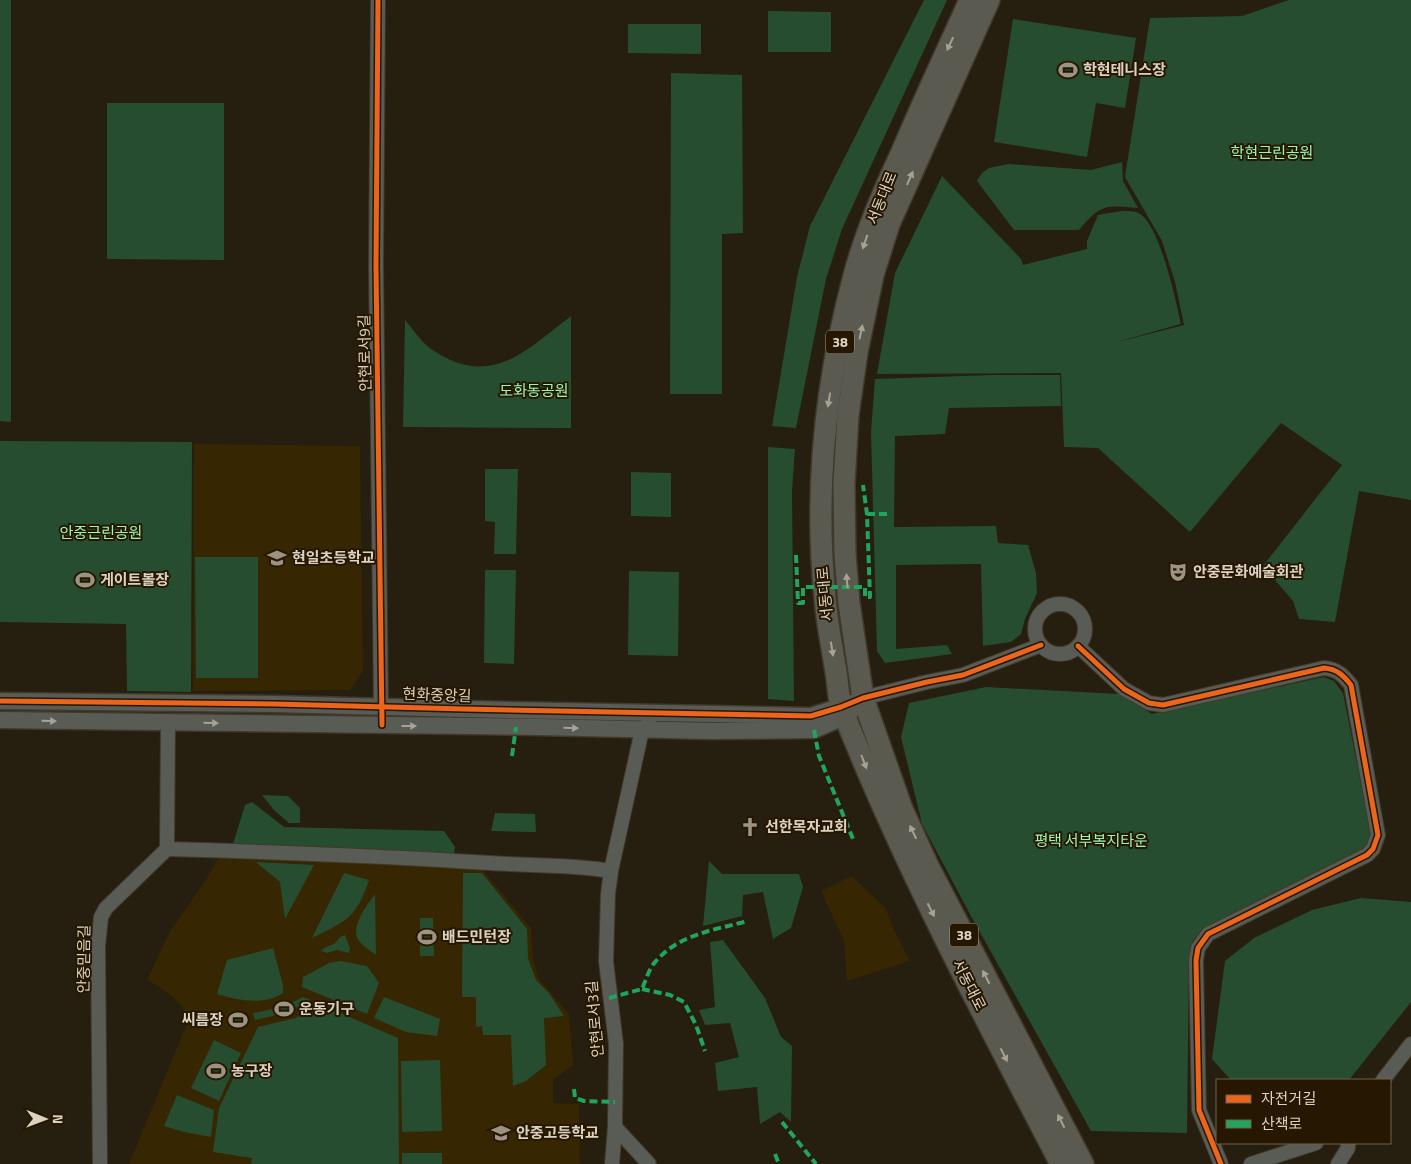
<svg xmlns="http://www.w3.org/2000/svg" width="1411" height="1164" viewBox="0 0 1411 1164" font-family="'Titillium Web','Noto Sans KR',sans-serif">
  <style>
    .built { fill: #362602 }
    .green { fill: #264d2f }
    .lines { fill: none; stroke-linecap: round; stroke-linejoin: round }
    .minor-casing { stroke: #413a2c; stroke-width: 16 }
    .tertiary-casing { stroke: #413a2c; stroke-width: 19 }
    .primary-casing { stroke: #413a2c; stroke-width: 24 }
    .minor { stroke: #595b55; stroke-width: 14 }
    .tertiary { stroke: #595b55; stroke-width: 16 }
    .primary { stroke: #5a5a51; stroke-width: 21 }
    .quiet { stroke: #20a55d; stroke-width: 4; stroke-dasharray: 8 4; stroke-linecap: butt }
    .cycleway-casing { stroke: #261700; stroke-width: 8 }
    .cycleway { stroke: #eb651d; stroke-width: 5 }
    .oneway { fill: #a8a295 }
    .oneway2 { fill: #a8a296 }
    .labels { text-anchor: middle; stroke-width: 4; stroke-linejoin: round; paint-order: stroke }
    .shield { fill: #261700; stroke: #a59a88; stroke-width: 1 }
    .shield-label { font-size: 14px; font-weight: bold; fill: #dcd2c2 }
    .poi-label { font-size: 15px; font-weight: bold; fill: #dcd2c2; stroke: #261700; text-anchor: start }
    .park-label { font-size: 15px; fill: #9bf6b4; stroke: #261700 }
    .street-label { font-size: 15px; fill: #dcd2c2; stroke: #261700 }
  </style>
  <rect width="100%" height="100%" fill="#261e0e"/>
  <g class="built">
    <polygon points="194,444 360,446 363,671 350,690 193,691"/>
    <polygon points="219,857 378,863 483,870 531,928 533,959 539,979 569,1014 573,1065 553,1080 553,1103 579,1104 580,1164 129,1164 188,1021 182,1007 173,997 147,979 171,930 205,881"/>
    <polygon points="851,876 885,907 894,930 910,961 847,981 844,941 821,891"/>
  </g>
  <g class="green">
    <polygon points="0,0 11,0 11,422 0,421"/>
    <polygon points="924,0 947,0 842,229 826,279 796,428 772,426 797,277 810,226"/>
    <path d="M 1289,0 L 1411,0 L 1411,500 L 1359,491 L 1335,622 L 1299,619 L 1293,601 L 1263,566 L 1342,465 L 1281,423 L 1190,532 L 1098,448 L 1064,447 L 1061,373 L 877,374 L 895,273 L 942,176 L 1021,259 L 1023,265 L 1087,249 L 1087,241 L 1098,215 C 1109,213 1124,209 1136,212 C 1159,218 1176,302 1181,324 L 1113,343 L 1184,325 L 1175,282 L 1162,241 L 1125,177 L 1150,18 L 1242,16 Z"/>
    <polygon points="768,11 831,12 831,52 768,52"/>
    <polygon points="1013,19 1136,38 1125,108 1096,103 1087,157 994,142"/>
    <polygon points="628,24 701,24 701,54 628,53"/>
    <polygon points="671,73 742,75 743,233 722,234 722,394 670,394"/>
    <polygon points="107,103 224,103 224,260 107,259"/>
    <path d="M 1122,162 L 1123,181 L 1138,208 C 1105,205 1101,204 1079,230 L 1014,230 L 977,181 L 982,173 L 989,168 L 1008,164 L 1091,170 Z"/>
    <path d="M 571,316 L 571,428 L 403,427 L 405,320 C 413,329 421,342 431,349 C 491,390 525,351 571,316 Z"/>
    <polygon points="992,375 1060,375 1061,406 949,408 945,434 895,436 894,527 996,526 998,543 1028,545 1036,573 1037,593 1025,619 1021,634 1011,642 983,646 981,564 896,565 896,649 947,645 952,654 885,663 877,651 871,432 875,379"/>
    <polygon points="0,441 192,442 191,692 127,691 126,624 0,622"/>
    <polygon points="768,447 795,449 792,491 794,701 768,699"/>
    <polygon points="485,469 518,469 516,554 494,554 495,522 485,521"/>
    <polygon points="631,472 671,473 671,517 631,516"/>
    <polygon points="195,557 258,557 258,678 196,678"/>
    <polygon points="485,570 516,570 514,664 484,663"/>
    <polygon points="629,571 679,572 678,656 628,655"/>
    <polygon points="1324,677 1334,681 1343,693 1371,834 1369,840 1363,849 1204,928 1192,942 1189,959 1187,1133 1091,1131 972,918 922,824 901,737 909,703 986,687 1119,694 1152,714"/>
    <polygon points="262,795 288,796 300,808 300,823 289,823 274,810"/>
    <polygon points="252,802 284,827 444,831 455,847 454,855 233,844 245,805"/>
    <polygon points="495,813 535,814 536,832 491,831"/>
    <polygon points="709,861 722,874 799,874 803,887 791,928 773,939 763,892 743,895 742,916 703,926"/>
    <polygon points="256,862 314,865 285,919 280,882"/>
    <path d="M 344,873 L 369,880 C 356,919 346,921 312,938 Z"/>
    <polygon points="463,873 482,873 527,929 528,958 536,980 549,993 564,1016 544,1018 546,1065 526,1081 513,1086 511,1035 483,1035 482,1026 476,1027 476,997 462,997"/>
    <path d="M 375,894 L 376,955 C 371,951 364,947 360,942 C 348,929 367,905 375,894 Z"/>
    <polygon points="1361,898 1411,902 1411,1002 1349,1080 1231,1080 1212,1059 1225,961 1254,938 1312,910"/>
    <polygon points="420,918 433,918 434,956 420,956"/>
    <path d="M 345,935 L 350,948 L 349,953 L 337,950 L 327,953 L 321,951 C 326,946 331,946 335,943 C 339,939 339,937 345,935 Z"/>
    <polygon points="723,940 765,998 781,1037 792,1046 791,1122 780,1112 760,1124 757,1087 718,1091 715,1063 739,1057 730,1023 705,1025 699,1010 715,1007 710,942"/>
    <path d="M 273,948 L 283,985 L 283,993 C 264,1006 237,1000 217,994 L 227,960 Z"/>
    <polygon points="341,961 367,966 379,983 367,1014 302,987 303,977 329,963"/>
    <path d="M 303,997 L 311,1000 C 293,1011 275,1016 255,1020 L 253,1013 C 271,1010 287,1006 303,997 Z"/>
    <polygon points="384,997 440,1019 437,1036 406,1032 374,1018"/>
    <polygon points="315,1002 398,1038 399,1164 251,1164 252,1158 213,1152 219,1108 258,1027 296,1018"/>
    <circle cx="238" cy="1019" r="8"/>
    <polygon points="214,1040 241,1053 219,1101 191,1088"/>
    <polygon points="440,1060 442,1131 402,1132 401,1061"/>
    <polygon points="177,1095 214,1110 211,1137 184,1132 164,1126"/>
    <rect x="402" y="1153" width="40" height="11"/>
  </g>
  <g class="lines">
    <g class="minor-casing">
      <g id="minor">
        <polyline points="378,0 376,266 381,706"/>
        <circle cx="1060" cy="629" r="25"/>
        <path d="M 1078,646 L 1124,689 L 1149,703 L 1163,705 L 1324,668 C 1337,669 1343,675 1351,685 L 1378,835 L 1373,849 L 1367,855 L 1208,934 L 1198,948 L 1196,960 L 1199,1110 L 1221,1164"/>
        <polyline points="863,698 927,682 963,675 1041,645"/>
        <path d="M 167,849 C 275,852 382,856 490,863 C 530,866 570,864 611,871"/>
        <polyline points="1383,1080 1411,1044"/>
        <polyline points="615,1127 649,1164"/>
        <polyline points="100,1164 98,946 101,917 106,908 167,849 168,723"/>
        <polyline points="612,1164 615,1127 616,1044 606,961 608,894 611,871 642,730 649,723"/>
        <polyline points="1251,1164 1316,1143"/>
        <polyline points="1338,1164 1348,1148 1348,1143"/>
      </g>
    </g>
    <g class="tertiary-casing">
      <g id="tertiary">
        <polyline points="0,701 275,704 464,709 811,716 851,703"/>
        <polyline points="0,720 540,727 711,731 814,730 846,716 863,698"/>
      </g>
    </g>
    <g class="primary-casing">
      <g id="primary">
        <path d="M 970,0 C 947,51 923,102 901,154 C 883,193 865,234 854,276 C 826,380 814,490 825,598 C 827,623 832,647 836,672 C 838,683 838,698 842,709 C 904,866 983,1014 1061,1164"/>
        <polyline points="989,0 889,224 873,275 857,352 848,415 844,483 845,554 849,603 863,698 902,809 928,866 1083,1164"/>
      </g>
    </g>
    <use href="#minor" class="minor"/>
    <use href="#tertiary" class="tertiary"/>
    <use href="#primary" class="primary"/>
    <g class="quiet">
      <polyline points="867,514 887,514"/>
      <polyline points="796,555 798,603 803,603 803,587 865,587 865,597 870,597 867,514 863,485"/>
      <polyline points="814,730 819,756 853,839"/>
      <polyline points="512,756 516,727"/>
      <polyline points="642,989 670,995 684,1002 696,1025 705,1051"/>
      <path d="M 609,998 L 642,989 C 646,980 649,968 656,961 C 680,934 714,930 748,921"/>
      <polyline points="574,1089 575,1098 584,1101 615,1102"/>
      <polyline points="782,1122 816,1164"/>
      <polyline points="775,1154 779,1164"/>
    </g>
    <g class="cycleway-casing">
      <g id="cycleway">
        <polyline points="378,0 376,266 382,725"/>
        <path d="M 1078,646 L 1124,689 L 1149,703 L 1163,705 L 1324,668 C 1337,669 1343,675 1351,685 L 1378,835 L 1373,849 L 1367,855 L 1208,934 L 1198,948 L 1196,960 L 1199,1110 L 1221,1164"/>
        <polyline points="0,701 275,704 464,709 811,716 841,707 863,698 927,682 963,675 1041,645"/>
      </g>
    </g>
    <use href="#cycleway" class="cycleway"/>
  </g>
  <defs><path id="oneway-solid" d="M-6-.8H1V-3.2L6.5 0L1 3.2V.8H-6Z" transform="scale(1.25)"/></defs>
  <g class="oneway">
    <use href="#oneway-solid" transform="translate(950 44) rotate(115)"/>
    <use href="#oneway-solid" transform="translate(910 178) rotate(-66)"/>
    <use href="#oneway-solid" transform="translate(865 242) rotate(109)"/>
    <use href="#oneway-solid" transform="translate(861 332) rotate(-78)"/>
    <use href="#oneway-solid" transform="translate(829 400) rotate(99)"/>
    <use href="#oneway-solid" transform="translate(847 581) rotate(-95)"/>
    <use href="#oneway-solid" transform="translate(832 649) rotate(81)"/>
    <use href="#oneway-solid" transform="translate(864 762) rotate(69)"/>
    <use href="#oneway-solid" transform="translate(913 832) rotate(-115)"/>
    <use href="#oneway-solid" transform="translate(931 910) rotate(63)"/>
    <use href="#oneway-solid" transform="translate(986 977) rotate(-117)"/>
    <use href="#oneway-solid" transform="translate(1004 1055) rotate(63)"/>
    <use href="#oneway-solid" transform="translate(1061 1121) rotate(-117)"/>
  </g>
  <g class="oneway2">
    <use href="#oneway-solid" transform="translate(49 721) rotate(1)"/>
    <use href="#oneway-solid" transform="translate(211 723) rotate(1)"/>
    <use href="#oneway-solid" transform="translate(409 726)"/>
    <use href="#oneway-solid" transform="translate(571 728) rotate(2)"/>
  </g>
  <defs>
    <g id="stadium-bare" transform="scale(1.5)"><path d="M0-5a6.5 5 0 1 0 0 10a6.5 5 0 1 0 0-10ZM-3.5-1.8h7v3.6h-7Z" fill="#9c9383" stroke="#261700" stroke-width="2.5" paint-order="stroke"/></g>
    <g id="school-bare" transform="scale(1.5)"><path d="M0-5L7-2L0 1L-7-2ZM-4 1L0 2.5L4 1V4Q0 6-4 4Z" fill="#9c9383" stroke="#261700" stroke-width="2.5" paint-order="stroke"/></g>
    <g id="theatre-bare" transform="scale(1.5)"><path d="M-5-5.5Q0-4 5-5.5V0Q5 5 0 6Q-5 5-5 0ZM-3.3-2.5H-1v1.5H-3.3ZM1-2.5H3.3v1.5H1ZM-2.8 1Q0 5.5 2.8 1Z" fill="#9c9383" stroke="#261700" stroke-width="2.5" paint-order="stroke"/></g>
    <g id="church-bare" transform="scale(1.5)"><path d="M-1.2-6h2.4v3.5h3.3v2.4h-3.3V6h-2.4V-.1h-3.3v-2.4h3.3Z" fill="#9c9383" stroke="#261700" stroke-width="2.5" paint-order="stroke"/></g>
  </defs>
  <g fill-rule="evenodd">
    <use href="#stadium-bare" x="1068" y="70"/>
    <use href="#school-bare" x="277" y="558"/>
    <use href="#theatre-bare" x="1178" y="572"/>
    <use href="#stadium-bare" x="85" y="580"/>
    <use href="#church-bare" x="750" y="827"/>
    <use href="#stadium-bare" x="427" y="937"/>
    <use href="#stadium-bare" x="284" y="1009"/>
    <use href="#stadium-bare" x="238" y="1020"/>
    <use href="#stadium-bare" x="216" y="1071"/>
    <use href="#school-bare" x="501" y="1133"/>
  </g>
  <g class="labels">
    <g class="shield">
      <rect x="826" y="330.5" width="28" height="23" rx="4"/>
      <rect x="950" y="923.5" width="28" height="23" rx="4"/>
    </g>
    <g class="shield-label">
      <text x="840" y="347">38</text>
      <text x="964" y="940">38</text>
    </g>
    <g class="poi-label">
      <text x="1083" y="75">학현테니스장</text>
      <text x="292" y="563">현일초등학교</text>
      <text x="1193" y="577">안중문화예술회관</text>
      <text x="100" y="585">게이트볼장</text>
      <text x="765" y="832">선한목자교회</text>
      <text x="442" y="942">배드민턴장</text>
      <text x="299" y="1014">운동기구</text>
      <text x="223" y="1025" text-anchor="end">씨름장</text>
      <text x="231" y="1076">농구장</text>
      <text x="516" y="1138">안중고등학교</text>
    </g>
    <g class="park-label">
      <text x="1272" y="158">학현근린공원</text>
      <text x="534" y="396">도화동공원</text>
      <text x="101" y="538">안중근린공원</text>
      <text x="1091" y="846">평택 서부복지타운</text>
    </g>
    <g class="street-label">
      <text transform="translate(882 198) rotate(-68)" y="5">서동대로</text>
      <text transform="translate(365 353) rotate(-91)" y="5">안현로서9길</text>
      <text transform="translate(825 594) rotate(-95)" y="5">서동대로</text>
      <text transform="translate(437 695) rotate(2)" y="5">현화중앙길</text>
      <text transform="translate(84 959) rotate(-89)" y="5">안중믿음길</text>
      <text transform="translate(969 985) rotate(63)" y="5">서동대로</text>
      <text transform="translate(595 1019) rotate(-95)" y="5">안현로서3길</text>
    </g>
  </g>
  <rect x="1216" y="1079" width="175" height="65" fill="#261700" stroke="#6f624e"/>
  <rect x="1226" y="1095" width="25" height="8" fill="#eb651d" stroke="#6f624e"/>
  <text x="1261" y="1104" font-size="15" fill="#dcd2c2">자전거길</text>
  <rect x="1226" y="1120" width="25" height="8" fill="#20a55d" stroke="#6f624e"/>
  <text x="1261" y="1129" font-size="15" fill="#dcd2c2">산책로</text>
  <g transform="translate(45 1119) rotate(91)" stroke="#261700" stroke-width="4" paint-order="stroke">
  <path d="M0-4L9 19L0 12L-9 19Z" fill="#dcd2c2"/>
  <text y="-8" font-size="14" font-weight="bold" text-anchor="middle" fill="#dcd2c2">N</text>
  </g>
</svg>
